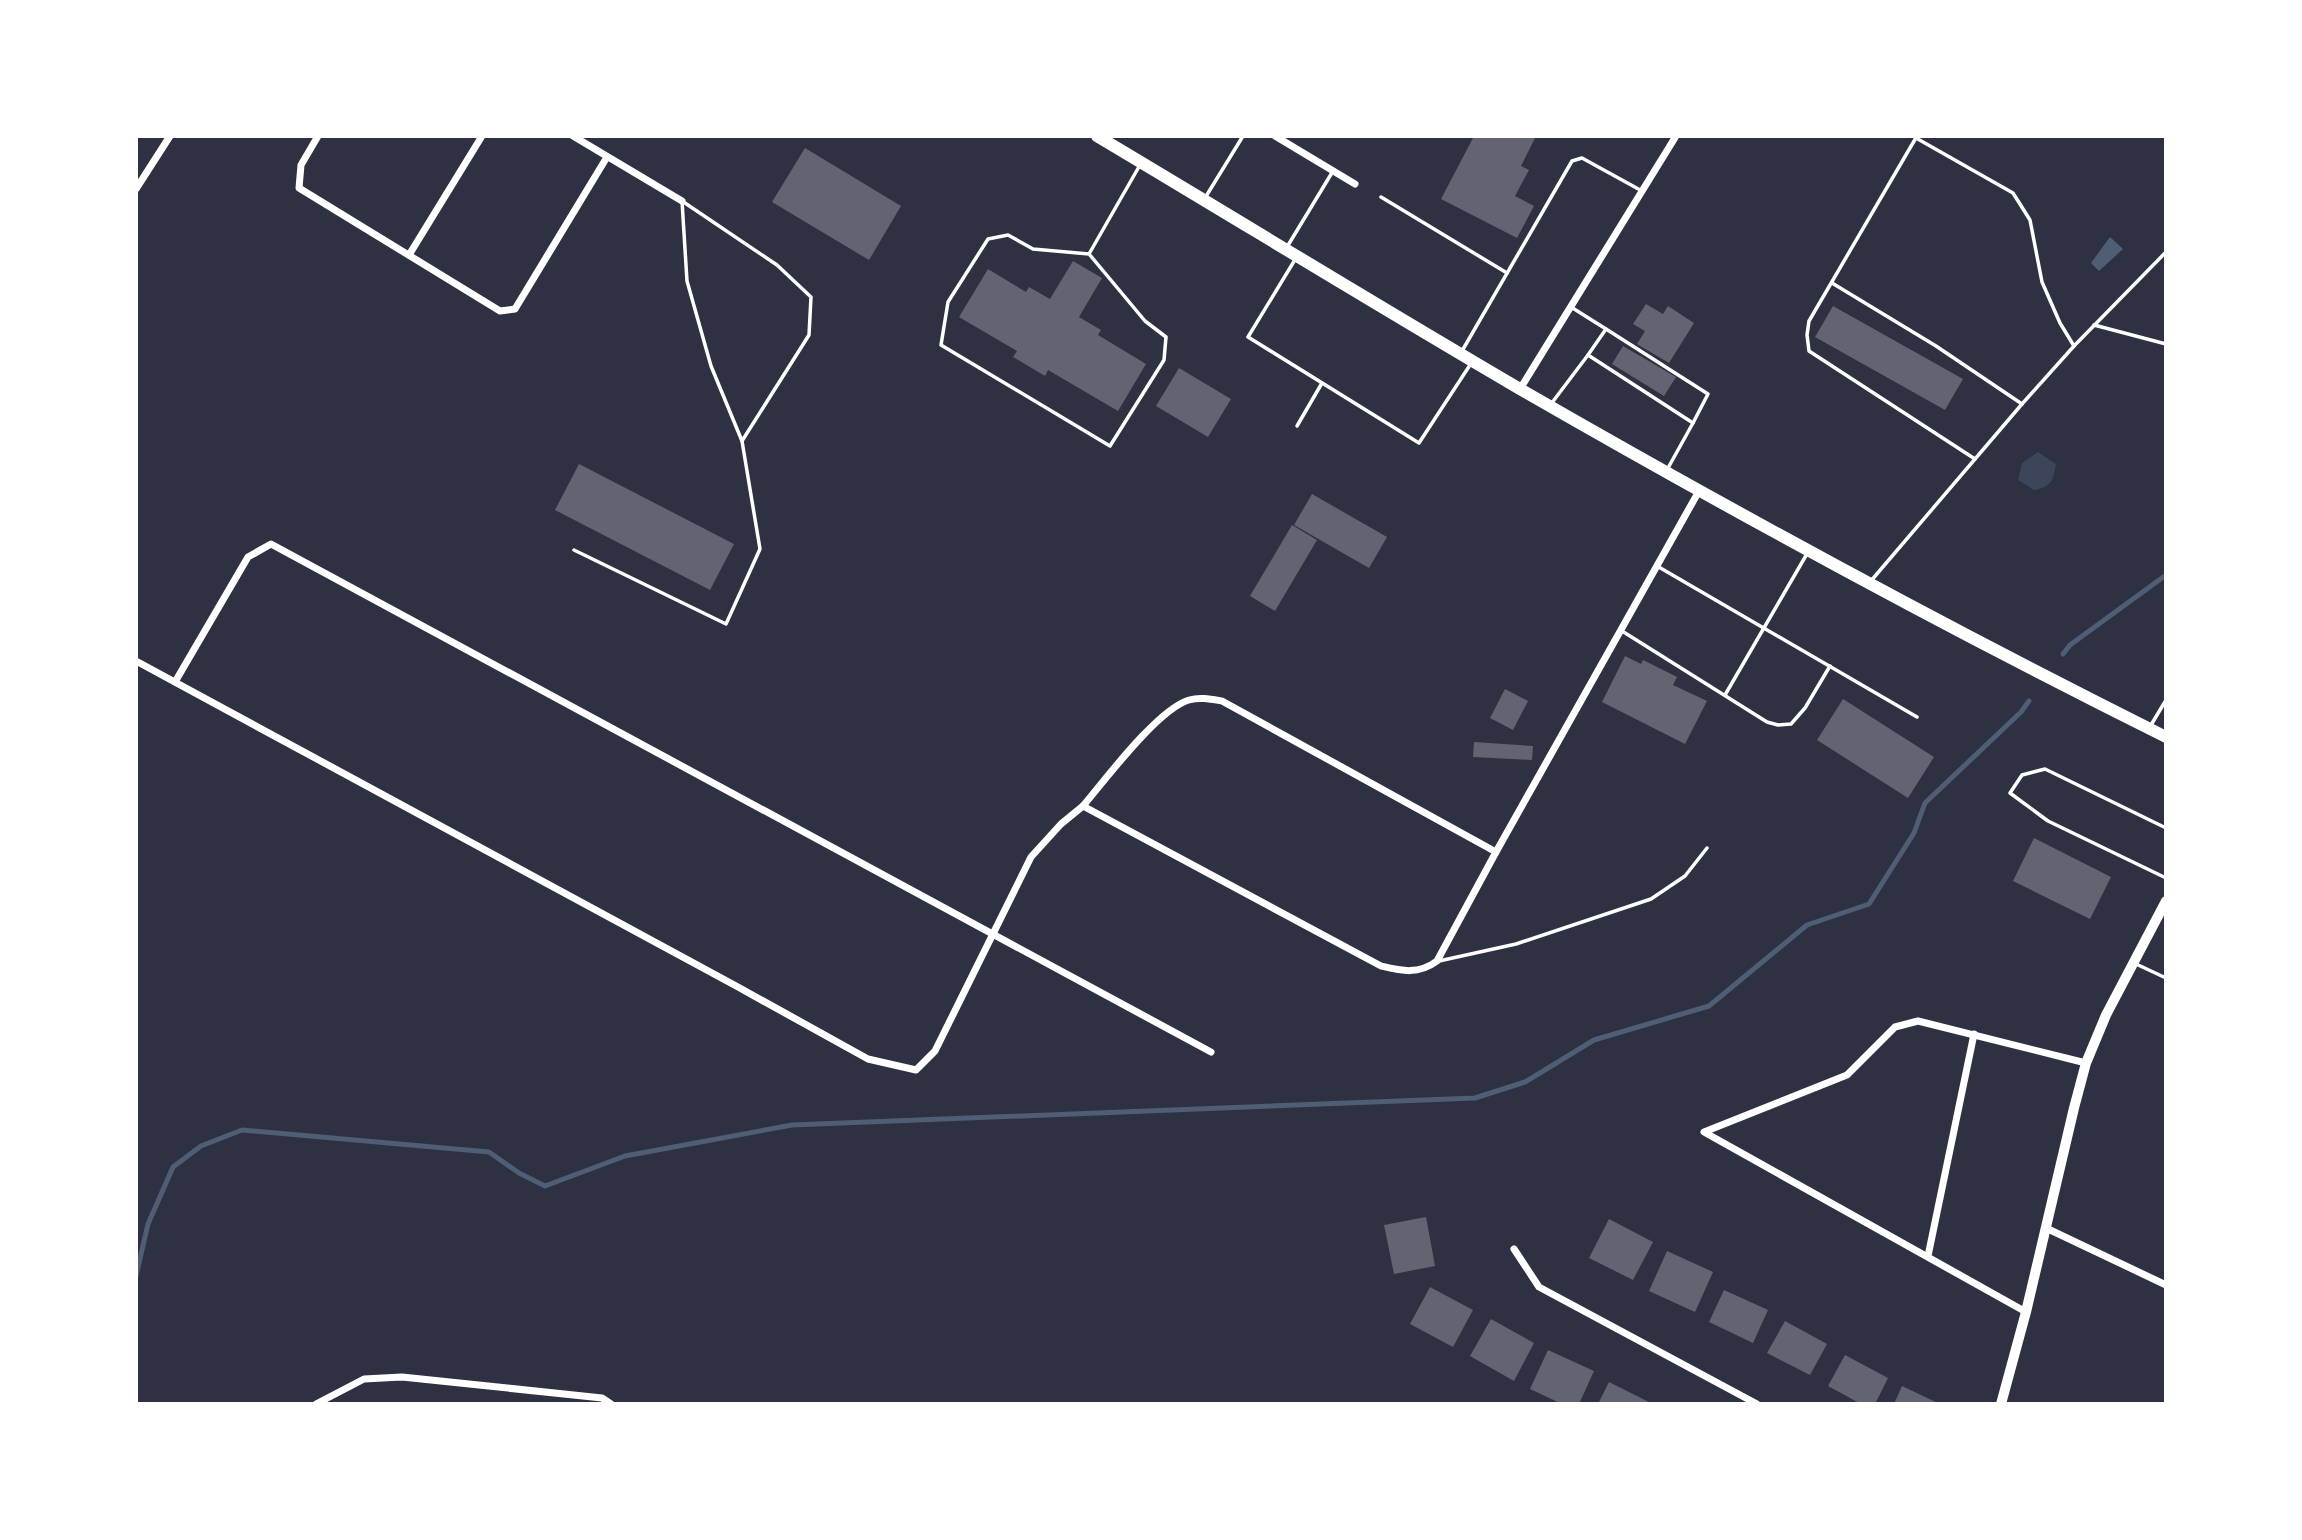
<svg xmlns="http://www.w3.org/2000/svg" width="2302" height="1540" viewBox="0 0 2302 1540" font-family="Literata,serif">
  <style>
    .green { fill: #3c4559 }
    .water { fill: #4f5d75 }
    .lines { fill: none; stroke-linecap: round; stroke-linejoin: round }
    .stream { stroke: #4f5d75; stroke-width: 5 }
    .building { fill: #626471 }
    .service { stroke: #fff; stroke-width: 3.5 }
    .minor { stroke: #fff; stroke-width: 7 }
    .tertiary { stroke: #fff; stroke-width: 10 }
    .primary { stroke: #fff; stroke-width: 12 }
  </style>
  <rect width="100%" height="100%" fill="#2d3142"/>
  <path class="green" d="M 2038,452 L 2056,464 C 2053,481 2051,487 2034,490 L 2018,480 L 2022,463 Z"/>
  <polygon class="water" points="2110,237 2123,249 2099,271 2091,263"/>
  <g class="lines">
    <g class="stream">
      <polyline points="2063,654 2070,645 2166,575"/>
      <polyline points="136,1276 148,1224 173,1167 201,1146 242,1130 489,1152 519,1173 545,1186 625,1156 792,1125 1475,1098 1525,1082 1594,1040 1709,1006 1807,925 1869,904 1914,833 1925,803 2021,712 2029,701"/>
    </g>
  </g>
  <g class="building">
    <polygon points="1474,136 1536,136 1521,166 1529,170 1515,196 1534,206 1517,238 1441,199"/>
    <polygon points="805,148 901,206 869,260 772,202"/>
    <polygon points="1073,261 1102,278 1079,317 1101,330 1098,335 1146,364 1118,411 1048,370 1045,376 1013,357 1017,351 959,317 988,269 1026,292 1029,287 1050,299"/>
    <polygon points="1646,304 1663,314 1668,306 1694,323 1669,363 1637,344 1645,331 1633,324"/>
    <polygon points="1833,306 1963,379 1945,410 1815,337"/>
    <polygon points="1623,346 1676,377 1664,396 1612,364"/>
    <polygon points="1179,368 1231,399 1208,437 1156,406"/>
    <polygon points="579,464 734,544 710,590 555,510"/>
    <polygon points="1312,494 1387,537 1369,568 1294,525"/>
    <polygon points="1292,525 1317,540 1275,611 1250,596"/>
    <polygon points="1625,656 1641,664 1643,660 1677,677 1673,685 1707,701 1685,744 1602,702"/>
    <polygon points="1505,689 1528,701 1513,730 1490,718"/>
    <polygon points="1843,699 1934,757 1908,798 1817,740"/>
    <polygon points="1474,742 1533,746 1532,760 1473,757"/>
    <polygon points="2034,838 2111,877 2090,919 2013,881"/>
    <polygon points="1426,1217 1435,1266 1394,1274 1384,1225"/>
    <polygon points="1609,1219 1653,1242 1633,1280 1589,1258"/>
    <polygon points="1667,1251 1713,1272 1695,1312 1649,1291"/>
    <polygon points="1430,1287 1473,1310 1453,1347 1410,1324"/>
    <polygon points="1724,1290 1768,1310 1753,1343 1709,1322"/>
    <polygon points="1491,1319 1534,1343 1514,1381 1470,1356"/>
    <polygon points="1785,1321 1827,1344 1810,1375 1767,1353"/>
    <polygon points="1548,1350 1594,1371 1579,1404 1562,1404 1530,1389"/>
    <polygon points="1845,1355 1888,1378 1875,1404 1861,1404 1828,1386"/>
    <polygon points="1609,1382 1653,1404 1598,1404"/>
    <polygon points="1902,1386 1940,1404 1894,1404"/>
  </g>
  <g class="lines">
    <g class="service">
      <polyline points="1917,136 1809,321 1807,335 1809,351 1975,459"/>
      <polyline points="1916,138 2013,193 2030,220 2042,282 2060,323 2074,346"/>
      <polyline points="1381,197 1507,273"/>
      <polyline points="1205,198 1243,136"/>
      <polygon points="682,201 777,265 811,297 809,335 742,441 711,366 687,281"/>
      <polyline points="1287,247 1333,171"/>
      <polyline points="1089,254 1033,249 1008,235 988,239 948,302 941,345 1110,446 1164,360 1166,337 1145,321 1089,254 1140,165"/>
      <polyline points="1296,258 1248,337 1419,443 1470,365"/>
      <polyline points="1832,283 1936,346 2022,404"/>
      <polyline points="1571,307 1606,329"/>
      <polyline points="2094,325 2166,344"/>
      <polyline points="1462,351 1572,161 1582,158 1642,191"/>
      <polyline points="1588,355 1606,329 1708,394 1693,423"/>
      <polyline points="1551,404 1588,355 1693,423 1668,468"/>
      <polyline points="1297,426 1322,383"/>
      <polyline points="574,550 726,624 760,549 742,441"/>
      <polyline points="1657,566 1917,717"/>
      <polyline points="1870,582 2022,404 2074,346 2166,252"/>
      <polyline points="1622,631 1767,722 1778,725 1791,724 1805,708 1830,666"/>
      <polyline points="1725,695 1808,552"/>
      <polyline points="2151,725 2166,700"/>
      <polyline points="2166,828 2045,769 2022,775 2010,793 2048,821 2166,878"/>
      <polyline points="1439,961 1516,944 1651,899 1685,876 1707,848"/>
      <polyline points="2136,964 2166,978"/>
    </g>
    <g class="minor">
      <polyline points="318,136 301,165 299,188 500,311 515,309 607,157"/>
      <polyline points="573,136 682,201"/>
      <polyline points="1275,136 1355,184"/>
      <polyline points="136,189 170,136"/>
      <polyline points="409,255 482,136"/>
      <polyline points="1520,389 1676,136"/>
      <path d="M 136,661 L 738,987 L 868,1059 L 916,1070 L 935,1051 L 1031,857 L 1061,824 L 1083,806 L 1381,966 C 1402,971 1418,975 1437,961 L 1496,852 L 1699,491"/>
      <polyline points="175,682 248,557 271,544 1211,1052"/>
      <path d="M 1083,806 C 1105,780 1158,709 1189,700 C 1200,697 1210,699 1222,701 L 1496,852"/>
      <polyline points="2046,1228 2166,1285"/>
      <polyline points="1514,1249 1539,1287 1757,1404"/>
      <polyline points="1928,1256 1974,1034"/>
      <polyline points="2026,1312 1704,1132 1847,1075 1895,1027 1918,1021 2086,1063"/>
      <polyline points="316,1404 364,1379 402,1377 602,1398 611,1404"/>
    </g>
    <polyline class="tertiary" points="2001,1404 2026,1312 2074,1108 2086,1063 2106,1015 2166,901"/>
    <path class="primary" d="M 1097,136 C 1238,220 1378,306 1520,389 C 1732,511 1947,628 2166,737"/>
  </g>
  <rect width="2302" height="1540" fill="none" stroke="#ffffff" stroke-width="276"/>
</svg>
